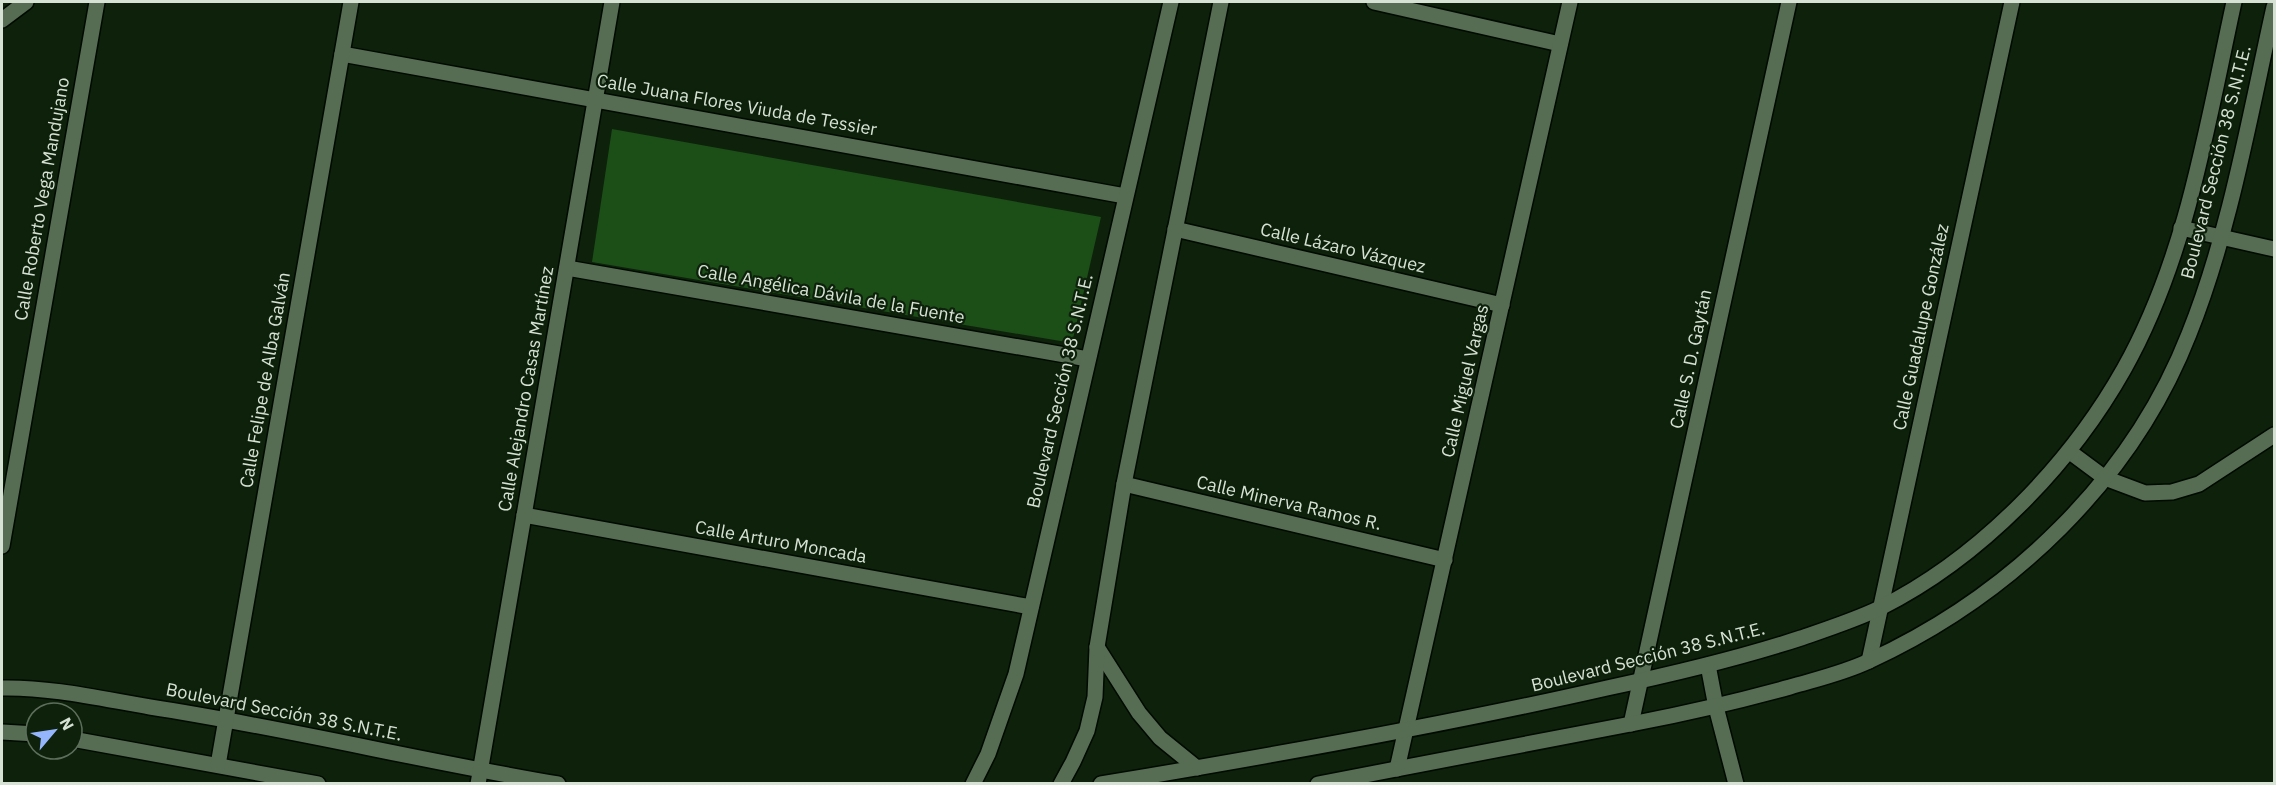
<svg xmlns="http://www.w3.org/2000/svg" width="2276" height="785" viewBox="0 0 2276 785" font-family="'IBM Plex Sans',sans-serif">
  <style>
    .green { fill: #1c4e17 }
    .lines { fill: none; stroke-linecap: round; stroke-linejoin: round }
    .minor-casing { stroke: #000a00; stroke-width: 18 }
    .minor { stroke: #566d53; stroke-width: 15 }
    .labels { text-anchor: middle; stroke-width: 4.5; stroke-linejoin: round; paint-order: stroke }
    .street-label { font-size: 18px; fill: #d6e3d4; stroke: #0d210b }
  </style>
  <rect width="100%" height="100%" fill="#0d210b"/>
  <polygon class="green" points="612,129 1101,217 1072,343 592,262"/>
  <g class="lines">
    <g class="minor-casing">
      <g id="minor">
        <polyline points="1374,2 1560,44"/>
        <polyline points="2,20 26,2"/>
        <polyline points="342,54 1125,196"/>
        <polyline points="2181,228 2274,249"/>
        <polyline points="1175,229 1502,305"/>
        <polyline points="567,268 1088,359"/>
        <polyline points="2070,452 2105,478 2145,493 2172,492 2199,484 2274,435"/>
        <polyline points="1124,484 1445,560"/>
        <polyline points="524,515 1031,607"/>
        <polyline points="2,546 97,2"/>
        <polyline points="1097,647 1139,713 1160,738 1197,768"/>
        <polyline points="1869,661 2012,2"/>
        <polyline points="1708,665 1716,707 1736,784"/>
        <path d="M 2,688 C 51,687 102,699 150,707 C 287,728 421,761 558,784"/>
        <polyline points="1631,724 1789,2"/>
        <polyline points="2,732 36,734"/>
        <polyline points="72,739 318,784"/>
        <polyline points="218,765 351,2"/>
        <polyline points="1397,769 1570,2"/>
        <polyline points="478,784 612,2"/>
        <polyline points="973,784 988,754 1016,674 1171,2"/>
        <polyline points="1061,784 1073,762 1087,731 1095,697 1097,647 1124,484 1221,2"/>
        <path d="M 1101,784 C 1270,756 1440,726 1607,688 C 1673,674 1737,659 1801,638 C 1827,629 1855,620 1880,608 C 1980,558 2070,465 2124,369 C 2187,257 2207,125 2234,2"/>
        <path d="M 1318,784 C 1424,764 1530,744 1636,723 C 1688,713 1739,701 1790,687 C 1817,679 1844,673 1869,661 C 2010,596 2132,480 2189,334 C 2230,232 2250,114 2274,7"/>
      </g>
    </g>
    <use href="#minor" class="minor"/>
  </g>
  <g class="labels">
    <g class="street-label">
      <text transform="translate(737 105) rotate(10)" y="6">Calle Juana Flores Viuda de Tessier</text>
      <text transform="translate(2216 162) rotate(-76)" y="6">Boulevard Sección 38 S.N.T.E.</text>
      <text transform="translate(42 199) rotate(-80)" y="6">Calle Roberto Vega Mandujano</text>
      <text transform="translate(1343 248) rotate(13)" y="6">Calle Lázaro Vázquez</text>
      <text transform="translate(831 294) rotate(10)" y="6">Calle Angélica Dávila de la Fuente</text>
      <text transform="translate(1921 327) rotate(-78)" y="6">Calle Guadalupe González</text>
      <text transform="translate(1691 359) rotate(-78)" y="6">Calle S. D. Gaytán</text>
      <text transform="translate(265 380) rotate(-80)" y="6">Calle Felipe de Alba Galván</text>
      <text transform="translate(1465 381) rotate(-77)" y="6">Calle Miguel Vargas</text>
      <text transform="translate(526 389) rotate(-80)" y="6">Calle Alejandro Casas Martínez</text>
      <text transform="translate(1060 391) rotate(-77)" y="6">Boulevard Sección 38 S.N.T.E.</text>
      <text transform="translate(1289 503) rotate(13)" y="6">Calle Minerva Ramos R.</text>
      <text transform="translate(781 542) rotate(10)" y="6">Calle Arturo Moncada</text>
      <text transform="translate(1648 657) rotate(-14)" y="6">Boulevard Sección 38 S.N.T.E.</text>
      <text transform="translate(284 712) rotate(11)" y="6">Boulevard Sección 38 S.N.T.E.</text>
    </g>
  </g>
  <rect width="2276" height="785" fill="none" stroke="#d6e3d4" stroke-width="6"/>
  <g transform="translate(54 731) rotate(61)"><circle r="28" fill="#0d210b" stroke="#5d6f5b" stroke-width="1.5"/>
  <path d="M0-4.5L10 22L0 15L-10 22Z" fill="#95b6fd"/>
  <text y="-9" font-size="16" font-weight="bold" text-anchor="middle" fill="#d6e3d4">N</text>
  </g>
</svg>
